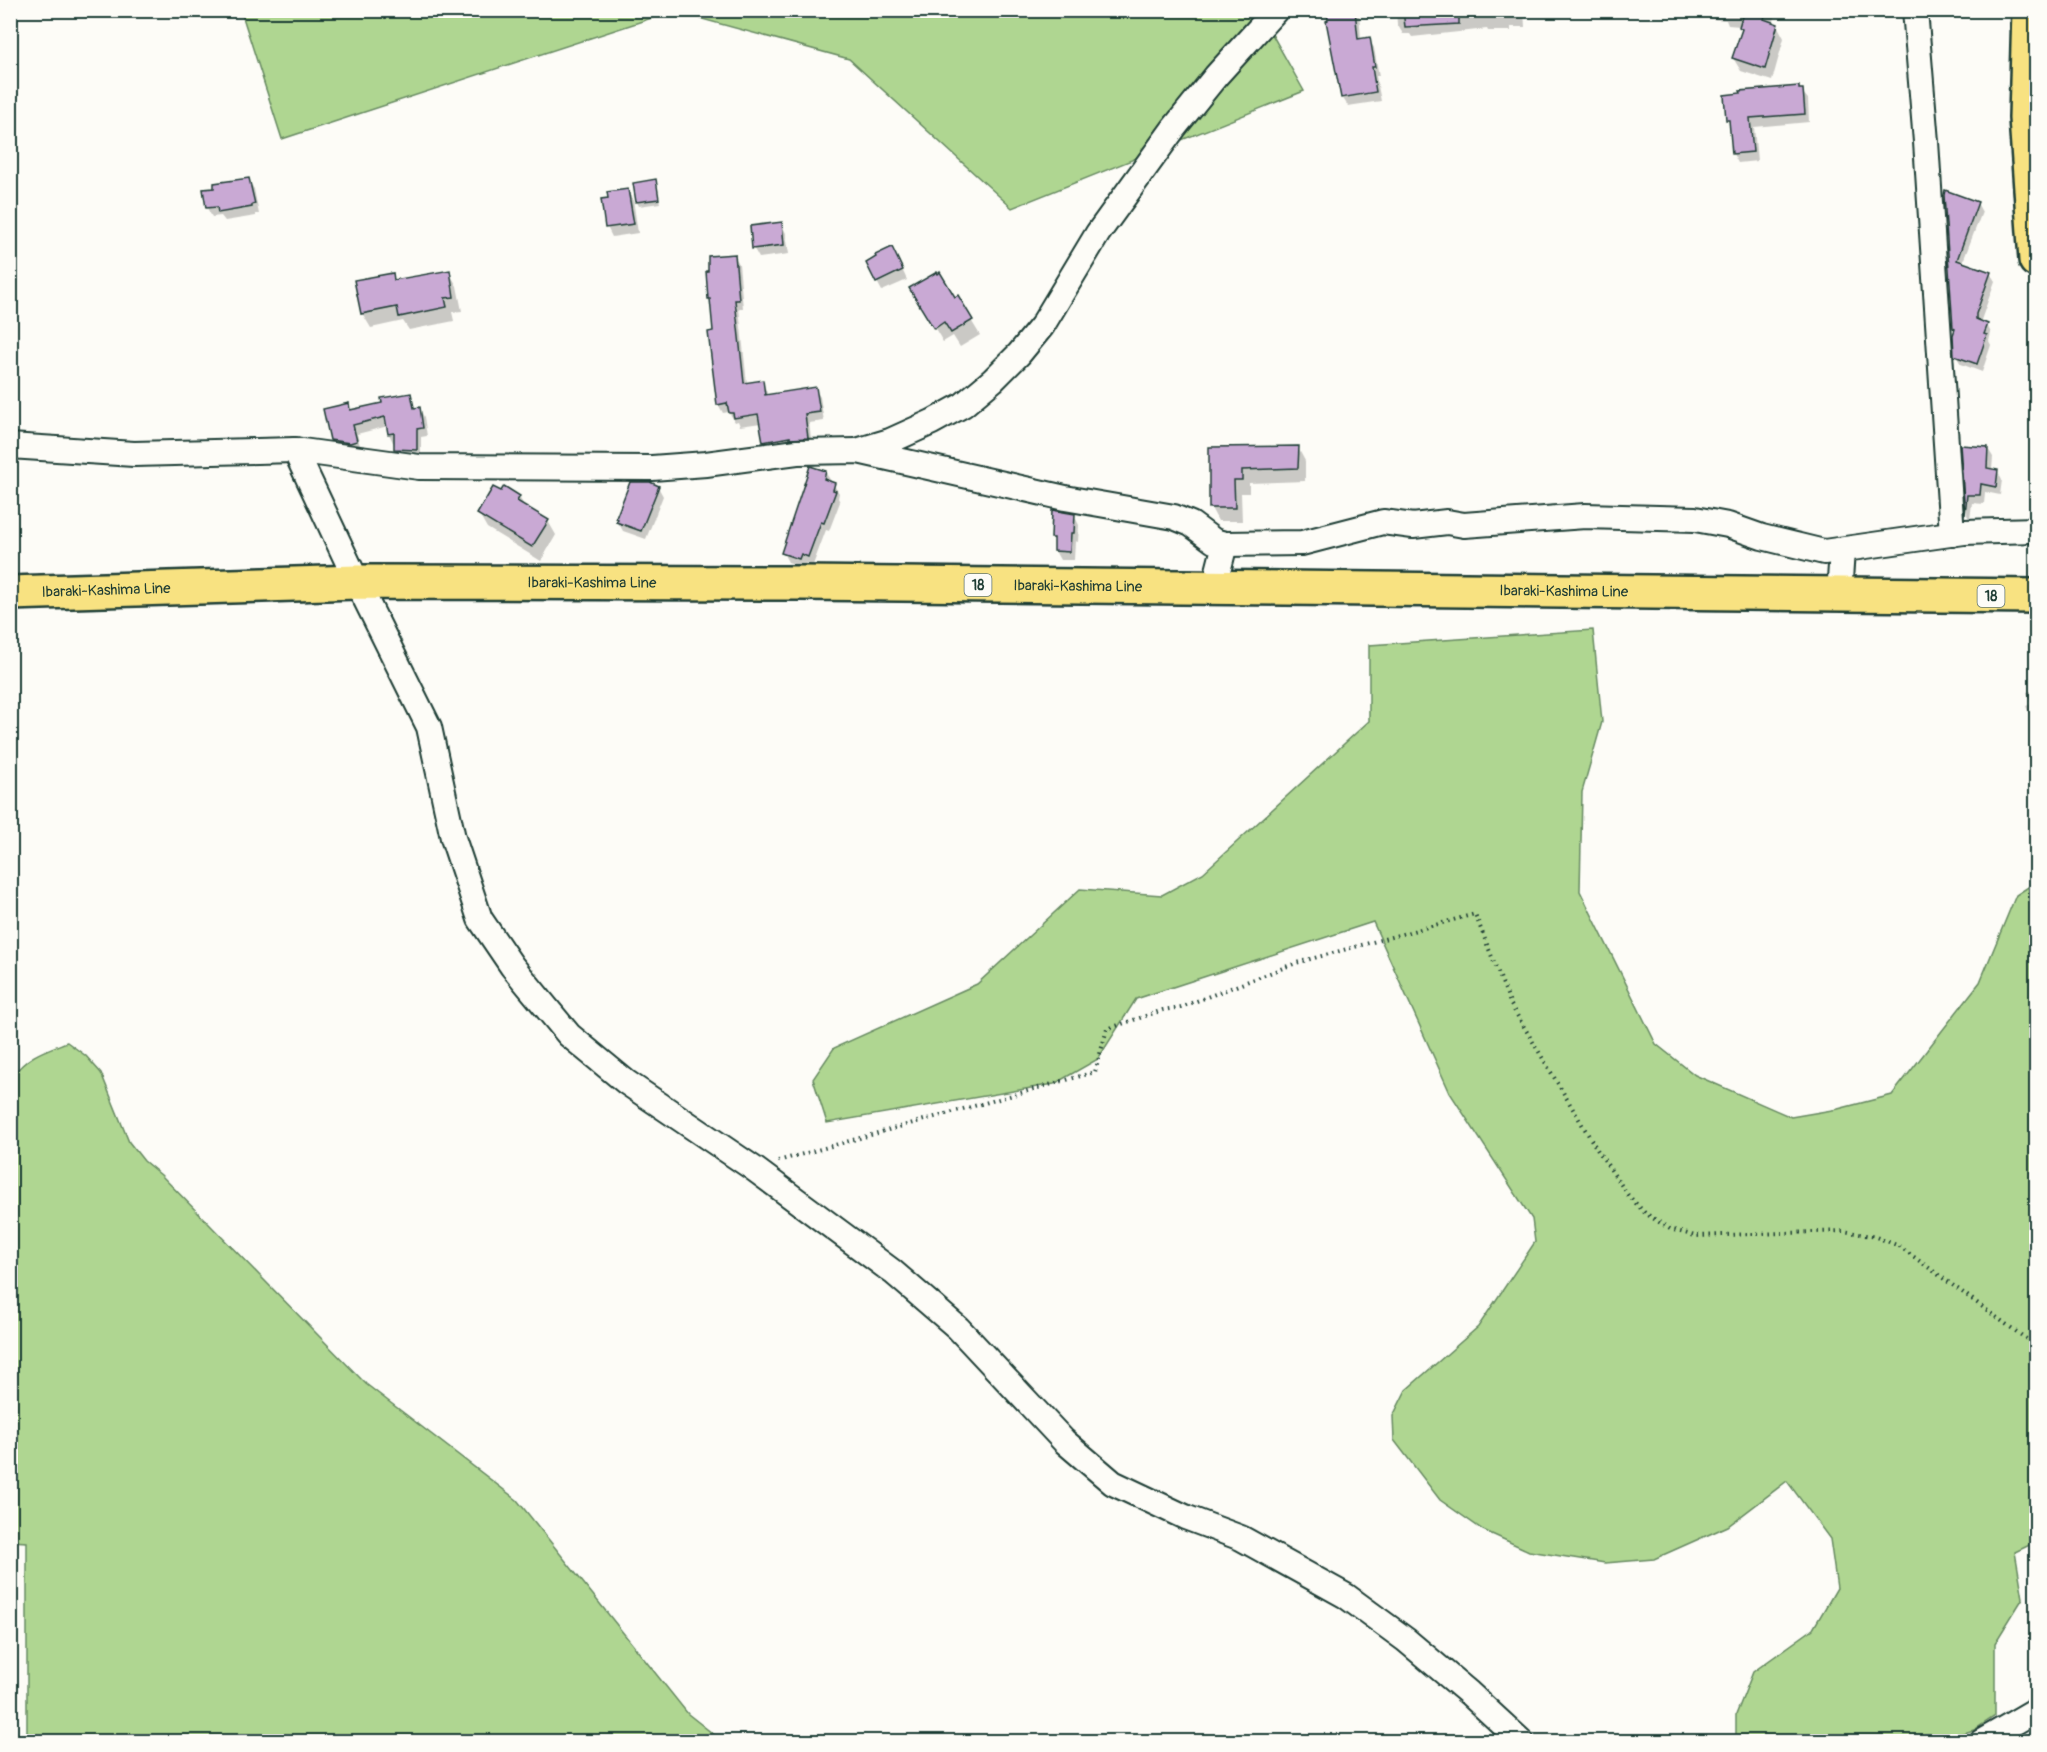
<svg xmlns="http://www.w3.org/2000/svg" width="2047" height="1752" viewBox="0 0 2047 1752" font-family="Pangolin,sans-serif">
  <style>
    .green { fill: #afd691; stroke: #678a62; stroke-width: 1.5 }
    .shadow { fill: #0003 }
    .building { fill: #c9a9d4; stroke: #1f3d34; stroke-width: 1.5 }
    .lines { fill: none; stroke-linecap: round; stroke-linejoin: round }
    .minor-casing { stroke: #1f3d34; stroke-width: 28 }
    .primary-casing { stroke: #1f3d34; stroke-width: 38 }
    .path { stroke: #1f3d34; stroke-width: 4; stroke-dasharray: 1.5 4.5; stroke-linecap: butt }
    .minor { stroke: #fdfcf7; stroke-width: 24 }
    .primary { stroke: #f8e281; stroke-width: 33 }
    .labels { text-anchor: middle; stroke-width: 6; stroke-linejoin: round; paint-order: stroke }
    .shield { fill: #fdfcf7; stroke: #62766e; stroke-width: 1.5 }
    .shield-label { font-size: 14px; font-weight: bold; fill: #1f3d34 }
    .street-label { font-size: 15px; fill: #1f3d34; stroke: #fdfcf7 }
  </style>
  <rect width="100%" height="100%" fill="#fdfcf7"/>
  <filter id="ink" filterUnits="userSpaceOnUse"><feTurbulence type="fractalNoise" baseFrequency=".0167" numOctaves="2"/><feDisplacementMap in="SourceGraphic" scale="12" xChannelSelector="R" yChannelSelector="G"/><feConvolveMatrix kernelMatrix="1 2 1 2 8 2 1 2 1" color-interpolation-filters="sRGB"/></filter>
  <g filter="url(#ink)">
    <g class="green">
      <polygon points="241,11 1259,11 1304,91 1012,208 849,59 673,11 282,139"/>
      <polygon points="1593,630 1602,722 1582,792 1580,891 1656,1044 1695,1075 1791,1117 1838,1109 1892,1095 1980,982 2016,895 2036,882 2036,1542 2015,1552 2023,1598 1995,1643 1995,1716 1974,1730 1936,1741 1736,1741 1736,1715 1753,1672 1813,1629 1837,1588 1830,1539 1787,1481 1728,1526 1654,1559 1605,1563 1529,1551 1483,1530 1440,1500 1394,1440 1393,1416 1406,1390 1478,1327 1535,1242 1532,1219 1450,1093 1373,922 1136,999 1098,1059 1054,1084 827,1123 813,1079 834,1048 977,984 1080,889 1162,895 1203,873 1369,721 1369,645"/>
      <path d="M 67,1042 L 86,1056 L 101,1073 L 129,1142 L 144,1161 L 161,1175 L 366,1384 L 517,1500 L 688,1714 L 722,1741 L 27,1741 L 27,1542 L 10,1541 L 10,1315 L 17,1292 L 11,1077 C 29,1055 41,1052 67,1042 Z"/>
    </g>
    <g class="shadow">
      <polygon points="1329,10 1359,11 1361,40 1369,39 1374,48 1379,76 1376,76 1381,101 1348,106 1342,97"/>
      <polygon points="1396,10 1524,10 1525,27 1511,27 1511,31 1488,31 1487,29 1412,37 1410,34 1403,34 1397,24"/>
      <polygon points="1706,10 1773,10 1776,15 1773,24 1777,25 1784,38 1772,81 1741,71 1733,58 1743,31 1740,26 1728,25 1726,20 1711,19"/>
      <polygon points="1798,87 1808,99 1809,122 1754,127 1757,161 1738,163 1733,154 1731,125 1728,120"/>
      <polygon points="248,180 254,189 259,214 256,214 256,216 225,221 221,216 212,217 207,208 205,190 216,189"/>
      <polygon points="655,181 660,203 639,206 637,202"/>
      <polygon points="628,190 633,199 638,233 612,237 607,227"/>
      <polygon points="1945,195 1977,203 1982,212 1962,264 1990,273 1995,281 1980,323 1987,325 1991,333 1989,341 1991,345 1982,372 1961,364 1956,356 1956,331 1954,328"/>
      <polygon points="781,224 786,233 789,254 759,258 754,249"/>
      <polygon points="734,255 739,264 743,308 739,308 747,384 763,382 768,396 815,389 820,397 824,421 809,423 812,446 770,450 765,441 761,423 740,426 738,421 735,422 729,412 723,413 718,404 712,303 709,299"/>
      <polygon points="897,258 907,280 882,291 877,282"/>
      <polygon points="449,272 457,286 462,311 452,312 454,321 409,330 403,321 371,328 362,313 392,275 396,281"/>
      <polygon points="911,288 954,299 957,297 980,335 960,347 953,336 943,342"/>
      <polygon points="411,395 416,409 419,408 424,417 427,436 421,437 421,458 400,457 389,434 388,426 357,434 361,450 337,449 332,440 348,405 352,411 384,404"/>
      <polygon points="1962,447 1988,449 1993,457 1992,470 1997,471 2002,480 2000,495 1985,492 1984,504 1972,503 1970,520 1967,515"/>
      <polygon points="1210,448 1298,448 1305,461 1305,481 1249,483 1249,493 1241,493 1242,521 1218,521 1211,508"/>
      <polygon points="825,472 839,493 838,498 840,502 829,531 826,530 813,565 806,563 804,568 788,562 783,553"/>
      <polygon points="658,487 663,496 646,539 623,531 618,522"/>
      <polygon points="519,497 525,507 548,521 556,535 541,561 487,528 479,514"/>
      <polygon points="1074,515 1079,525 1078,542 1075,541 1074,560 1060,560 1055,551 1056,542 1053,538"/>
      <polygon points="2036,690 2036,731 2026,706 2031,704 2027,692"/>
    </g>
    <g class="building">
      <polygon points="1327,10 1355,10 1358,39 1370,37 1375,67 1372,67 1376,92 1341,98 1326,21 1328,20"/>
      <polygon points="1403,10 1459,10 1459,24 1405,27"/>
      <polygon points="1744,10 1767,10 1764,19 1778,24 1765,69 1732,58 1742,29 1739,27"/>
      <polygon points="1799,86 1799,89 1803,89 1805,114 1750,118 1753,152 1732,154 1729,120 1726,120 1724,95 1741,93 1740,91"/>
      <polygon points="249,178 255,204 252,205 252,207 218,213 217,207 206,208 203,189 214,188 214,183"/>
      <polygon points="656,179 659,199 636,202 633,183"/>
      <polygon points="628,189 634,224 605,228 601,199 608,198 607,192"/>
      <polygon points="1945,190 1978,202 1957,260 1991,272 1976,314 1976,319 1988,324 1984,334 1987,335 1977,364 1954,356 1953,335 1955,329 1953,328 1944,195"/>
      <polygon points="782,222 784,245 752,249 750,226"/>
      <polygon points="892,247 903,270 876,283 866,263 876,257 875,255"/>
      <polygon points="735,254 739,300 735,300 744,383 763,380 765,395 816,387 820,412 805,414 808,438 790,439 790,437 763,442 758,414 734,418 733,413 729,413 727,403 717,405 708,332 713,331 710,299 708,299 706,271 708,271 708,256"/>
      <polygon points="450,270 454,297 445,298 447,307 399,317 397,307 361,314 354,280 393,273 394,280"/>
      <polygon points="937,272 938,274 940,272 955,297 958,295 973,320 951,333 944,322 934,329 909,288"/>
      <polygon points="411,393 414,408 420,407 423,428 417,429 417,450 394,449 394,433 388,434 385,417 353,425 357,441 350,443 330,440 323,409 349,403 350,410 382,403 381,398"/>
      <polygon points="1960,445 1988,447 1987,468 1998,470 1996,487 1981,484 1980,495 1967,495 1965,515"/>
      <polygon points="1299,446 1298,468 1242,470 1242,480 1234,480 1235,508 1209,508 1209,447"/>
      <polygon points="810,466 826,471 824,479 835,483 833,490 836,491 824,523 821,522 808,557 801,554 799,559 781,553"/>
      <polygon points="630,482 650,482 659,486 641,531 616,522 618,519 616,518"/>
      <polygon points="504,486 520,496 517,501 549,520 532,547 477,514 493,487 501,491"/>
      <polygon points="1052,510 1075,514 1074,533 1071,533 1070,552 1054,551 1054,538 1051,538"/>
    </g>
    <g class="lines">
      <g class="minor-casing">
        <g id="minor">
          <polyline points="1915,10 1926,142 1952,534"/>
          <polyline points="10,446 134,454 295,450 419,467 652,468 706,464 797,452 858,451 1065,498 1174,517 1191,524 1214,541 1225,544 1214,587"/>
          <polyline points="295,450 357,582 429,727 453,838 480,919 512,966 569,1035 626,1082 753,1168 893,1272 958,1328 1064,1441 1113,1483 1185,1517 1241,1538 1346,1596 1406,1640 1469,1693 1522,1742"/>
          <polyline points="860,450 890,441 932,422 963,405 993,380 1019,354 1042,326 1098,233 1174,128 1216,76 1276,10"/>
          <polyline points="1225,544 1302,543 1383,522 1413,526 1447,522 1464,525 1585,516 1695,519 1728,525 1762,537 1824,552 1964,532 2036,530"/>
          <polyline points="1839,595 1842,550"/>
          <polyline points="1981,1742 2036,1710"/>
        </g>
      </g>
      <g class="primary-casing">
        <g id="primary">
          <polyline points="2029,10 2026,118 2036,260"/>
          <path id="s1" d="M 10,593 L 357,582 L 802,583 L 2036,596"/>
        </g>
      </g>
      <polyline class="path" points="778,1161 1095,1072 1107,1029 1163,1010 1181,1007 1296,963 1475,914 1511,1005 1598,1151 1628,1195 1645,1213 1670,1229 1695,1236 1844,1231 1876,1237 1899,1246 2036,1346"/>
      <use href="#minor" class="minor"/>
      <use href="#primary" class="primary"/>
    </g>
  </g>
  <g class="labels">
    <g class="shield">
      <rect x="964.5" y="574" width="27" height="22" rx="4.5"/>
      <rect x="1977.5" y="585" width="27" height="22" rx="4.5"/>
    </g>
    <g class="shield-label">
      <text x="978" y="590">18</text>
      <text x="1991" y="601">18</text>
    </g>
    <g class="street-label">
      <text dy="5" stroke="none"><textPath href="#s1" startOffset="582">Ibaraki-Kashima Line</textPath></text>
      <text dy="5" stroke="none"><textPath href="#s1" startOffset="1068">Ibaraki-Kashima Line</textPath></text>
      <text dy="5" stroke="none"><textPath href="#s1" startOffset="96">Ibaraki-Kashima Line</textPath></text>
      <text dy="5" stroke="none"><textPath href="#s1" startOffset="1554">Ibaraki-Kashima Line</textPath></text>
    </g>
  </g>
  <rect width="2047" height="1752" fill="none" stroke="#fdfcf7" stroke-width="36"/>
  <rect x="18" y="18" width="2011" height="1716" fill="none" stroke="#1f3d34" stroke-width="2" filter="url(#ink)"/>
</svg>
